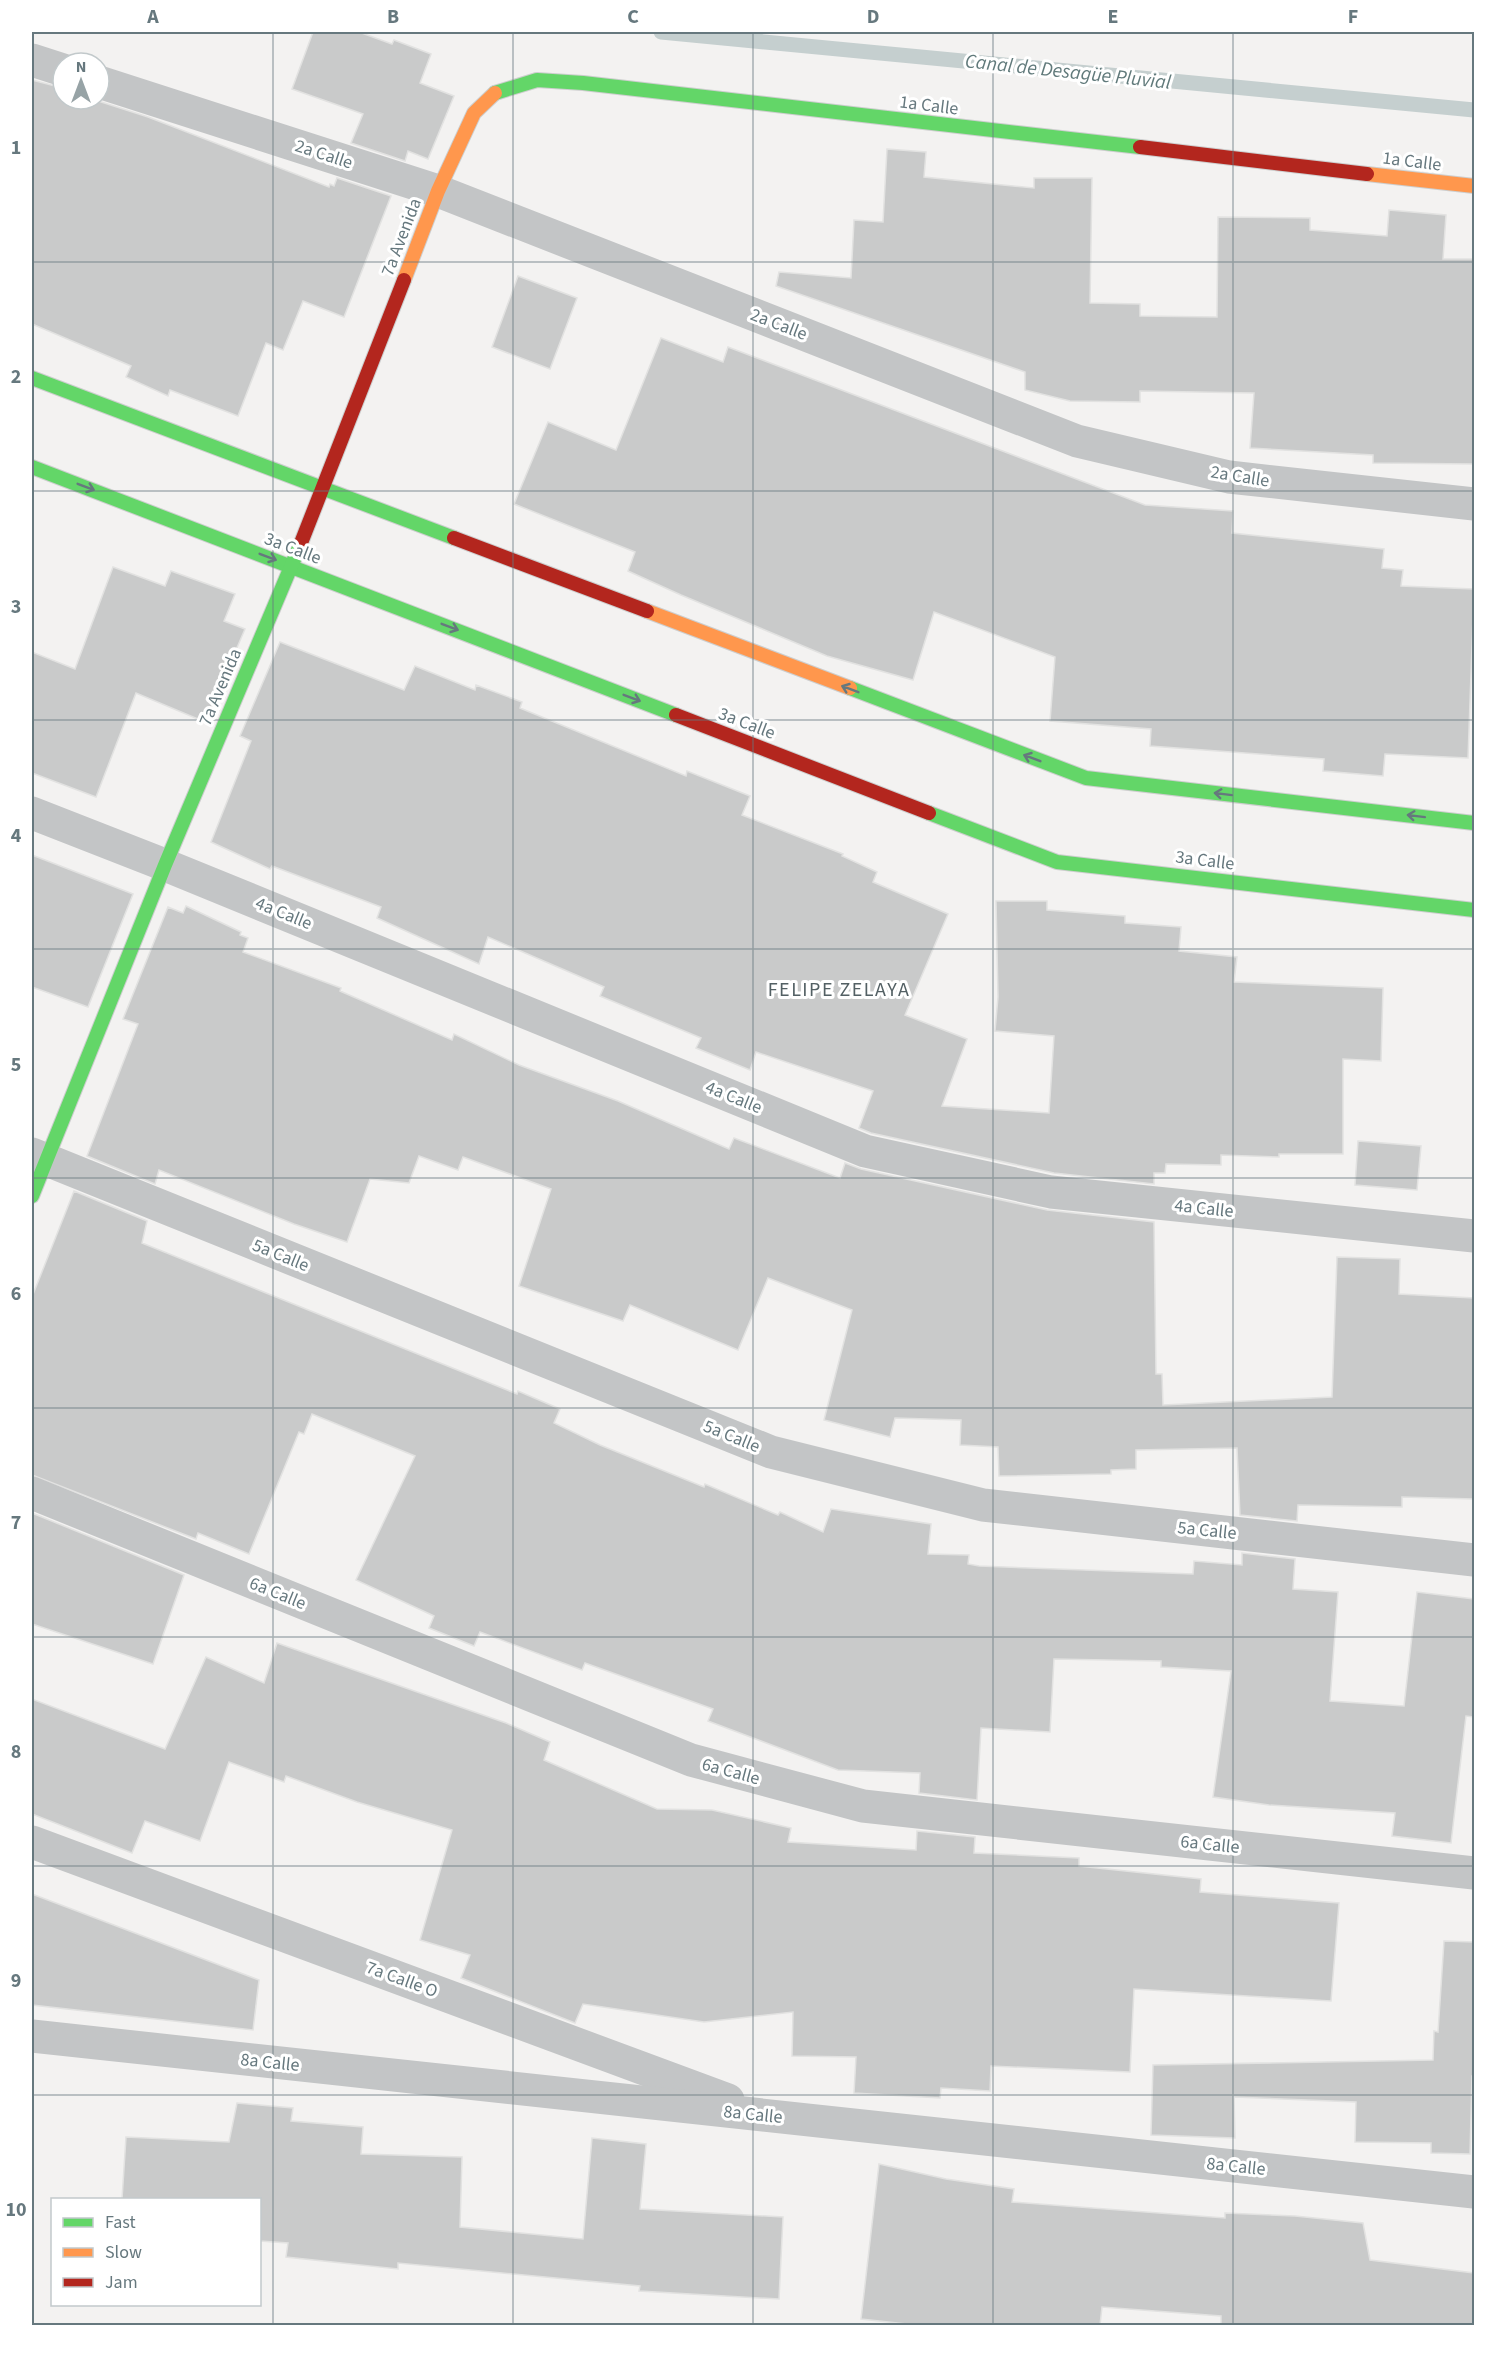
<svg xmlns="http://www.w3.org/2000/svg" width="1506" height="2357" viewBox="0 0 1506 2357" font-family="'Source Sans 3',sans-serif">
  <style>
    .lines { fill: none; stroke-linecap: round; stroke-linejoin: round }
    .stream { stroke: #c5cfcf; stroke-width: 15 }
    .building { fill: #c9caca; stroke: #e2e2e1; stroke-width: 1.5 }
    .fast-casing { stroke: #cdcece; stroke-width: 16 }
    .slow-casing { stroke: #cdcece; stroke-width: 16 }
    .jam-casing { stroke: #cdcece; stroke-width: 16 }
    .street { stroke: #c3c5c6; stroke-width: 33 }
    .fast { stroke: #63d668; stroke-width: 14 }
    .slow { stroke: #ff974d; stroke-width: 14 }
    .jam { stroke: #b3261e; stroke-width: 14 }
    .oneway { stroke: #66787e }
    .grid { fill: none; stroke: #66787e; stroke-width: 1.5; stroke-opacity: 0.55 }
    .labels { text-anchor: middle; stroke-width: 6; stroke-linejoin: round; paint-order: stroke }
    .street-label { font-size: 18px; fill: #66787e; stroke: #fff }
    .water-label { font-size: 20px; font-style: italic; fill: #617a7b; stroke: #fff }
    .neighbourhood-label { font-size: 20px; letter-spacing: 1.5px; fill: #536064; stroke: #fff }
    .neatline { fill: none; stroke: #66787e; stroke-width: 2 }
    .grid-label { font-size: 20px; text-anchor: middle; font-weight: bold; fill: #66787e }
  </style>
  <rect width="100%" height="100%" fill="#f3f2f1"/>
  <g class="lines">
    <polyline class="stream" points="661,32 1474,110"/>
  </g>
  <g class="building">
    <polygon points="313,32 359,32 392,44 394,40 431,54 420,83 454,96 428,159 408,151 405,161 351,143 363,114 292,89"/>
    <polygon points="32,80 63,88 63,99 92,99 148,117 329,187 330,184 334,186 337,178 391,196 344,317 303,301 283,350 266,343 238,416 170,390 168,396 126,377 131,366 32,324"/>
    <polygon points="887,149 926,152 924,177 1034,188 1034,178 1092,178 1090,303 1140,304 1140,316 1217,317 1218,217 1310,218 1310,230 1387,236 1389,210 1446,215 1443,259 1474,259 1474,464 1373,463 1373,455 1250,448 1254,393 1140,391 1140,402 1070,401 1025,390 1025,372 776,286 779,272 851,278 854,220 883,222"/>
    <polygon points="518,276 577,298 550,369 492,347"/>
    <polygon points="661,338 723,362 728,347 1145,505 1233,511 1232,533 1384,549 1382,568 1403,570 1401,586 1474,589 1468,758 1385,754 1383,776 1323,771 1324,759 1150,746 1151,729 1050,721 1055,657 934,612 913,680 827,656 681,595 628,571 635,552 514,504 548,422 616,450"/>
    <polygon points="113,567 165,586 171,571 235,594 224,621 245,629 205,722 136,693 96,797 32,773 32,652 75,669"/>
    <polygon points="280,642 404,690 415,666 475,690 476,685 522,702 520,708 686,776 687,771 750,796 742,815 843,854 842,856 877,872 873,882 948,914 905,1015 967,1039 942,1106 1049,1113 1054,1036 995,1031 998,997 996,901 1047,901 1047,910 1125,916 1125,923 1181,927 1179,951 1237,957 1234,982 1383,988 1381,1061 1343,1059 1343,1154 1279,1154 1279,1157 1221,1155 1221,1165 1166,1164 1165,1173 1154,1173 1154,1184 1054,1173 871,1133 859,1128 873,1091 756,1052 750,1070 696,1048 701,1038 600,996 604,987 488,937 479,964 377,918 381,907 272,866 270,869 211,842 251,741 240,736"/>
    <polygon points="32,855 133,894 88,1007 32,987"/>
    <polygon points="186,906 241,932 240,935 248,938 243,952 341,988 340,991 452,1040 454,1034 519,1065 618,1101 729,1149 734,1138 840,1178 845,1163 861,1169 1047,1210 1154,1222 1156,1374 1162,1374 1163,1405 1332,1397 1337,1257 1400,1259 1399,1294 1474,1298 1474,1499 1402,1497 1402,1507 1298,1505 1297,1521 1240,1515 1237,1448 1136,1450 1136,1469 1111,1470 1111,1474 999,1476 998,1447 960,1445 961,1420 895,1418 890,1437 824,1420 852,1310 768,1278 738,1350 630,1305 623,1321 519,1286 551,1189 463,1157 458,1170 419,1156 409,1183 370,1179 347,1242 294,1224 159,1170 155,1184 87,1156 138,1024 123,1019 168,907 183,913"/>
    <polygon points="1358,1141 1421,1146 1417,1190 1355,1185"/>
    <polygon points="74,1191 147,1221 142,1243 517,1394 518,1391 560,1409 554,1423 600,1445 704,1487 705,1484 778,1515 780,1512 823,1532 831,1509 931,1524 928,1554 969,1555 968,1564 979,1566 1193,1574 1194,1561 1242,1565 1242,1553 1295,1559 1293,1589 1338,1592 1330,1701 1404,1706 1417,1592 1474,1599 1474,1717 1466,1716 1451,1843 1392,1836 1395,1813 1269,1805 1213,1797 1231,1671 1161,1667 1161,1661 1054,1659 1050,1732 981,1728 977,1800 919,1793 920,1773 838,1770 708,1721 713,1709 585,1663 582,1670 480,1632 474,1646 429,1628 434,1616 356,1580 415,1456 312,1414 304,1434 299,1432 249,1554 198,1533 196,1539 32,1475 32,1297"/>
    <polygon points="32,1513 184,1575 153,1664 32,1624"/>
    <polygon points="277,1643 506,1723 550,1742 544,1760 657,1809 712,1810 791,1828 788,1842 916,1850 917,1831 975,1837 974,1853 1079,1858 1079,1866 1201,1879 1200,1892 1339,1903 1331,2001 1134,1989 1130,2072 991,2066 990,2091 941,2088 940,2098 854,2093 856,2057 792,2056 793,2012 704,2022 583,2004 575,2023 461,1978 470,1955 420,1940 452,1830 357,1802 286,1776 284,1782 229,1762 200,1841 145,1821 132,1853 32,1814 32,1699 165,1749 206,1657 264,1683"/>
    <polygon points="32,1894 259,1980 253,2030 32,2005"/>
    <polygon points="1444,1941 1474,1942 1474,2076 1472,2076 1470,2154 1431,2153 1431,2143 1355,2142 1356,2102 1234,2097 1235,2138 1151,2135 1153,2065 1433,2060 1434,2031 1438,2032"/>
    <polygon points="237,2103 293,2108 291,2121 363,2127 361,2154 462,2157 460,2227 583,2239 592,2138 646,2144 640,2209 783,2217 779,2299 639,2291 640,2286 398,2263 398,2269 286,2257 288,2243 260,2241 260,2199 122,2199 126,2137 229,2142"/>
    <polygon points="879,2164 946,2179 1014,2189 1012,2202 1225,2218 1225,2213 1295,2216 1363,2223 1370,2260 1474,2273 1474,2325 1221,2325 1221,2316 1102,2307 1100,2325 916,2325 861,2319"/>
  </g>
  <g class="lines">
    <g class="fast-casing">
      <g id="fast">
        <polyline points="495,93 537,80 583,83 1140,147"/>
        <polyline points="32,378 454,538"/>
        <polyline points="32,467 676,715"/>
        <polyline points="850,688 1086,778 1474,823"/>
        <polyline points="929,813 1057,862 1474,910"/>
        <polyline points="32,1196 165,865 301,543"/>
      </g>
    </g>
    <g class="slow-casing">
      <g id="slow">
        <polyline points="1367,174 1474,186"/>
        <polyline points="404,280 438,191 474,113 495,93"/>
        <polyline points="647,611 850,688"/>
      </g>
    </g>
    <g class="jam-casing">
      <g id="jam">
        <polyline points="1140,147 1367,174"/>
        <polyline points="454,538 647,611"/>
        <polyline points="301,543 404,280"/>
        <polyline points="676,715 929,813"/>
      </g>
    </g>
    <g class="street">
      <polyline points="32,60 63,70"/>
      <polyline points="99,82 438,191 1077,441 1229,477 1474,504"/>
      <polyline points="32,813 165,865 865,1151 1051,1192 1474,1236"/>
      <polyline points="32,1154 771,1452 983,1505 1474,1560"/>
      <polyline points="32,1493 691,1760 863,1806 1474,1873"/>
      <polyline points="32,1842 728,2100"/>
      <polyline points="32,2036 1474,2192"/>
    </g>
    <use href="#fast" class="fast"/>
    <use href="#slow" class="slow"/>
    <use href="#jam" class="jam"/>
  </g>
  <defs><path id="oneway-shaft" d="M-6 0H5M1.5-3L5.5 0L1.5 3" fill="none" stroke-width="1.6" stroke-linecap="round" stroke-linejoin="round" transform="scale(1.5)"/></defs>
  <g class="oneway">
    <use href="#oneway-shaft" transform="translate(86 487) rotate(21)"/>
    <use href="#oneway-shaft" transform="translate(268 557) rotate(21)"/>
    <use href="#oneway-shaft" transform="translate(450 627) rotate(21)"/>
    <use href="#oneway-shaft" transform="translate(850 689) rotate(-159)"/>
    <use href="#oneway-shaft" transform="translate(632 698) rotate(21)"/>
    <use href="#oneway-shaft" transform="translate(1032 758) rotate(-159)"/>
    <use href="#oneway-shaft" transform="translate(1223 794) rotate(-173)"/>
    <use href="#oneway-shaft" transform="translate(1416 816) rotate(-173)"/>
  </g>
  <path class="grid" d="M 273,32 L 273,2326M 513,32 L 513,2326M 753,32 L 753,2326M 993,32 L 993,2326M 1233,32 L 1233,2326M 32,262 L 1474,262M 32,491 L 1474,491M 32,720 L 1474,720M 32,949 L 1474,949M 32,1178 L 1474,1178M 32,1408 L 1474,1408M 32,1637 L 1474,1637M 32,1866 L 1474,1866M 32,2095 L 1474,2095"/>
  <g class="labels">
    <g class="street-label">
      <text transform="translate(929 105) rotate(7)" y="6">1a Calle</text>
      <text transform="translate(324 154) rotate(18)" y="6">2a Calle</text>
      <text transform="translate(1412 161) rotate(7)" y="6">1a Calle</text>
      <text transform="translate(401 237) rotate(-69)" y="6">7a Avenida</text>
      <text transform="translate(779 324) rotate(21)" y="6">2a Calle</text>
      <text transform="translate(1240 476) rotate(9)" y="6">2a Calle</text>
      <text transform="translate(293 548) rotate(21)" y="6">3a Calle</text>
      <text transform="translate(220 687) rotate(-67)" y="6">7a Avenida</text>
      <text transform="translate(747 723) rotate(21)" y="6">3a Calle</text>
      <text transform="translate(1205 860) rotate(7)" y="6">3a Calle</text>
      <text transform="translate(284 913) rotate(22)" y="6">4a Calle</text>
      <text transform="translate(734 1097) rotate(22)" y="6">4a Calle</text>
      <text transform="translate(1204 1208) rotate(6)" y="6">4a Calle</text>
      <text transform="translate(281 1255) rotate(22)" y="6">5a Calle</text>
      <text transform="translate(732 1436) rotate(22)" y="6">5a Calle</text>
      <text transform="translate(1207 1530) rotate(6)" y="6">5a Calle</text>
      <text transform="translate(278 1593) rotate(22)" y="6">6a Calle</text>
      <text transform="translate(731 1771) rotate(15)" y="6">6a Calle</text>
      <text transform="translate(1210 1844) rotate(6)" y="6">6a Calle</text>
      <text transform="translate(402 1979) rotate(20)" y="6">7a Calle O</text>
      <text transform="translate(270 2062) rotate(6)" y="6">8a Calle</text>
      <text transform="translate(753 2114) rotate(6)" y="6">8a Calle</text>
      <text transform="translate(1236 2166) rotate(6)" y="6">8a Calle</text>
    </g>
    <g class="water-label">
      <text transform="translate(1068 71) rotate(6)" y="7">Canal de Desagüe Pluvial</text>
    </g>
    <g class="neighbourhood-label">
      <text x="839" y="996">FELIPE ZELAYA</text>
    </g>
  </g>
  <rect width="1506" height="2357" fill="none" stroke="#ffffff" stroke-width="66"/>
  <rect x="51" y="2198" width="210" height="108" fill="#ffffff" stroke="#c2c9cb" stroke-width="1.5"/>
  <rect x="63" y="2218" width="30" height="9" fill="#63d668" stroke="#c2c9cb" stroke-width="1.5"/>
  <text x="105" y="2228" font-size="18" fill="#66787e">Fast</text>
  <rect x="63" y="2248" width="30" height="9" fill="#ff974d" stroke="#c2c9cb" stroke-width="1.5"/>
  <text x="105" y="2258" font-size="18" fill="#66787e">Slow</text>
  <rect x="63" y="2278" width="30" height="9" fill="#b3261e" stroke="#c2c9cb" stroke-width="1.5"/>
  <text x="105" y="2288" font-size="18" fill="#66787e">Jam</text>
  <g transform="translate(81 81)"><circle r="28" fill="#ffffff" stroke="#c2c9cb" stroke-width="1.5"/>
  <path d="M0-4.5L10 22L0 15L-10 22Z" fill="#97a3a6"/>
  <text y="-9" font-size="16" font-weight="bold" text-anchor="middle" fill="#66787e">N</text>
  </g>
  <rect x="33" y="33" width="1440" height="2291" class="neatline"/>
  <g class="grid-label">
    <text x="153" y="23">A</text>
    <text x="393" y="23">B</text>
    <text x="633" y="23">C</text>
    <text x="873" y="23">D</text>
    <text x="1113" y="23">E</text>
    <text x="1353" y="23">F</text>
    <text x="16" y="154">1</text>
    <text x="16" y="383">2</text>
    <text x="16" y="613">3</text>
    <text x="16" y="842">4</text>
    <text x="16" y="1071">5</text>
    <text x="16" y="1300">6</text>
    <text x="16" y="1529">7</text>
    <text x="16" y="1758">8</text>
    <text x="16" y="1987">9</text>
    <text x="16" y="2216">10</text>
  </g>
</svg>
